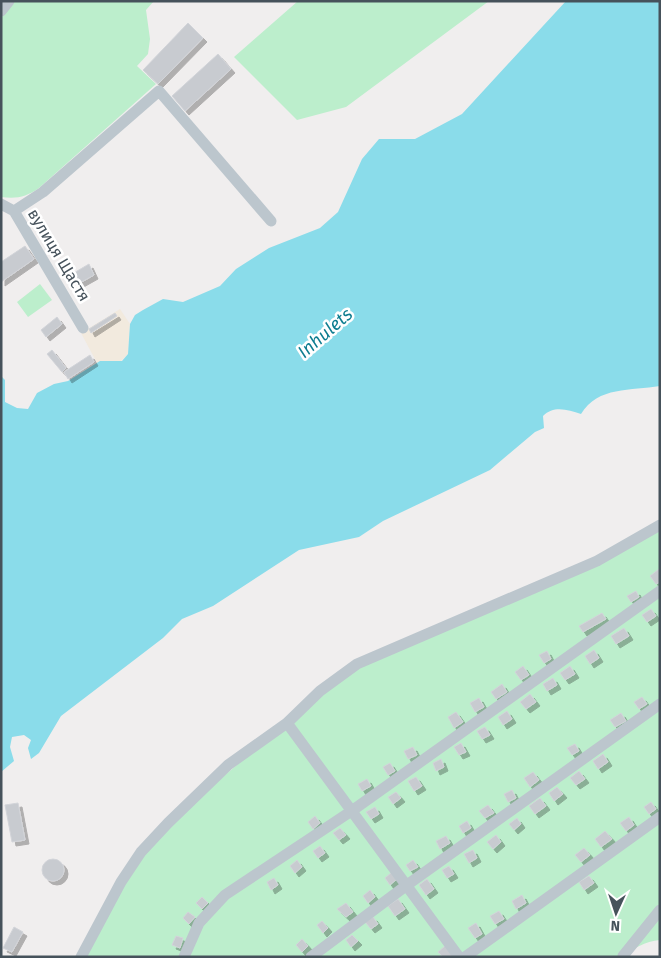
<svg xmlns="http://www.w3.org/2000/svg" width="661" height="958" font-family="'Fira Sans',sans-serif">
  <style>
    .green { fill: #bceecc }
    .sand { fill: #f2eade }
    .water { fill: #8adcea }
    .building { fill: #c8cbd0; stroke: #d2d4d9; filter: url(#shadow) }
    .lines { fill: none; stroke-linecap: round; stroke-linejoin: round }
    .minor { stroke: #bcc6cd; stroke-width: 11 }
    .labels { text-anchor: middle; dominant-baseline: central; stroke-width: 5; stroke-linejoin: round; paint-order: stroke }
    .street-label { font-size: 16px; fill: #46525b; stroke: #fff }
    .water-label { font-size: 18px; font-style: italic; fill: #0e7d90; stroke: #fff }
  </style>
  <defs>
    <filter id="shadow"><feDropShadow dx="4" dy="4" stdDeviation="0" flood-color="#0004"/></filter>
  </defs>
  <rect width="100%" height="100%" fill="#f0eeee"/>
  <!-- green -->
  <path class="green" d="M15 1H154L146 10 150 39 148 54 137 66 156 84 39 188C26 197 17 199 1 197V18Z
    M298 1H489L346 107 297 120 234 57Z
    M40 284 52 300 28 317 17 302Z
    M660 525V940C645 941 633 949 621 957H81L121 882 168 823 357 664 597 561Z"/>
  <!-- sand -->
  <path class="sand" d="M120 309 130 324 128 354 120 362 100 361 97 363 81 333Z"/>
  <!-- water -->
  <path class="water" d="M566 1H660V386C631 391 598 386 581 414 568 410 554 405 543 416L544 428 535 432 490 470 383 521 359 537 299 550 213 606 182 619 163 638 61 716 39 753 31 759 28 748 31 740 24 735 12 737 10 747 14 761 1 772V376L5 380V402L17 408 28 409 37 393 54 384 68 381 100 361H122L128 354 130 324 135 315 143 310 163 299 183 302 220 286 236 269 269 248 320 228 338 212 362 159 379 139H415L462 114Z"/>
  <!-- building -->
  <path class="building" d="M188 23 203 38 158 84 143 70Z
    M218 54 231 69 185 111 172 96Z
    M25 246 34 259 1 282V262Z
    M89 264 94 275 78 284 72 274Z
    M115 313 117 316 91 333 89 329Z
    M57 317 62 324 46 337 41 330Z
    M52 350 66 368 62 372 47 354Z
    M90 355 94 362 68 379 64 372Z
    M659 569 660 582 656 584 650 576Z
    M636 591 639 597 631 602 627 596Z
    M651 609 656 616 647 622 642 615Z
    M602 613 606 619 583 632 579 626Z
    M624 628 629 636 616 644 611 636Z
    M594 650 599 658 590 664 585 656Z
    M547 651 551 659 544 663 539 655Z
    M523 666 529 675 521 680 515 672Z
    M570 666 575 674 565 680 560 673Z
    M553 678 557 685 547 691 543 684Z
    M502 684 507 692 496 699 491 692Z
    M530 694 536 702 526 709 520 702Z
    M642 697 647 704 639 709 634 702Z
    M479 698 484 707 475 712 470 703Z
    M507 711 512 719 503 725 498 717Z
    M456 712 463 722 454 728 448 717Z
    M621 713 626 721 615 727 610 720Z
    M485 727 490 735 482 739 477 731Z
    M461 743 466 752 459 755 454 747Z
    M575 744 579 751 572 755 567 748Z
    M413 747 417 755 408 759 404 751Z
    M603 754 608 762 598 769 593 761Z
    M441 759 444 767 436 771 433 763Z
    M390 763 395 771 388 775 383 767Z
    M579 771 585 779 576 785 570 778Z
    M533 772 539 780 530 787 524 778Z
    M416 777 422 786 414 791 408 781Z
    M367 779 371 786 362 791 358 784Z
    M557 787 563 794 554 801 549 793Z
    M512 790 516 798 508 802 504 794Z
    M396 792 401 798 393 804 388 797Z
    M540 798 546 806 535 814 529 806Z
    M651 802 656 809 649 814 644 807Z
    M18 803 25 840 12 842 5 805Z
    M488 805 494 813 485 818 479 811Z
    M375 807 379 814 371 819 366 812Z
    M315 816 320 823 313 829 308 822Z
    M629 817 634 825 626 831 620 823Z
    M517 818 521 824 514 830 509 824Z
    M467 821 471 828 463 833 459 826Z
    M340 828 346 835 339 840 333 833Z
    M605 831 612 839 601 847 595 839Z
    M496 835 501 842 493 849 487 842Z
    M446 836 450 843 440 849 436 841Z
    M320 846 325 853 318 858 313 851Z
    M584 848 590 855 581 862 575 855Z
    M473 850 477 858 469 863 464 854Z
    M42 870a11 11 0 1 1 22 0a11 11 0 1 1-22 0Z
    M297 860 302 867 295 873 290 866Z
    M413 860 418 867 410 871 406 865Z
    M449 866 454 874 447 878 442 870Z
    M392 872 397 879 390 885 385 878Z
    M589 876 594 883 584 890 579 882Z
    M274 878 278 885 271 890 267 882Z
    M427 879 434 889 426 895 419 885Z
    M370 890 375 897 368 903 363 896Z
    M522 895 526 903 516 909 512 901Z
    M202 897 208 903 202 909 196 903Z
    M398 899 405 909 395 916 388 906Z
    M346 903 353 912 346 917 337 909Z
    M499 911 504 919 495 924 490 916Z
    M188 912 195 917 189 924 183 918Z
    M373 917 378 924 371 929 365 922Z
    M322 921 328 928 323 933 317 925Z
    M476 923 482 934 475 938 468 928Z
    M14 927 23 932 12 952 3 948Z
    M352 935 358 941 351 947 346 940Z
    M176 936 183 938 180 948 172 945Z
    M302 939 308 946 302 952 296 945Z
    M445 946 452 955 451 957H443L438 952Z"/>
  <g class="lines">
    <!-- minor -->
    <path class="minor" d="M1 11 9 1
      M1 204 14 211 83 328
      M14 211 43 192 159 91 271 221
      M287 723 459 957
      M623 956 660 910
      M81 957 121 882 141 852 168 823 228 765 287 723 320 691 357 664 597 561 660 525
      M184 957 199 923 225 895 353 810 660 591
      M311 957 407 885 660 704
      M465 957 660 817"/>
  </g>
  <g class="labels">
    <!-- street labels -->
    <g class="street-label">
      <text transform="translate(59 255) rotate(59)">вулиця Щастя</text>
    </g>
    <!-- water labels -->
    <g class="water-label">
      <text transform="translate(325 333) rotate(-41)">Inhulets</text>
    </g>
  </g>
  <!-- border -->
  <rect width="661" height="958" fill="none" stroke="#46525b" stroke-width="5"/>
  <!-- north arrow -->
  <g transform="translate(616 913) rotate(183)" stroke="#ffffff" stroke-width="4" paint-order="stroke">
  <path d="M0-4L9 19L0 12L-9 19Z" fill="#46525b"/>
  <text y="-8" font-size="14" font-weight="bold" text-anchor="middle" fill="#46525b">N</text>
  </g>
</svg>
